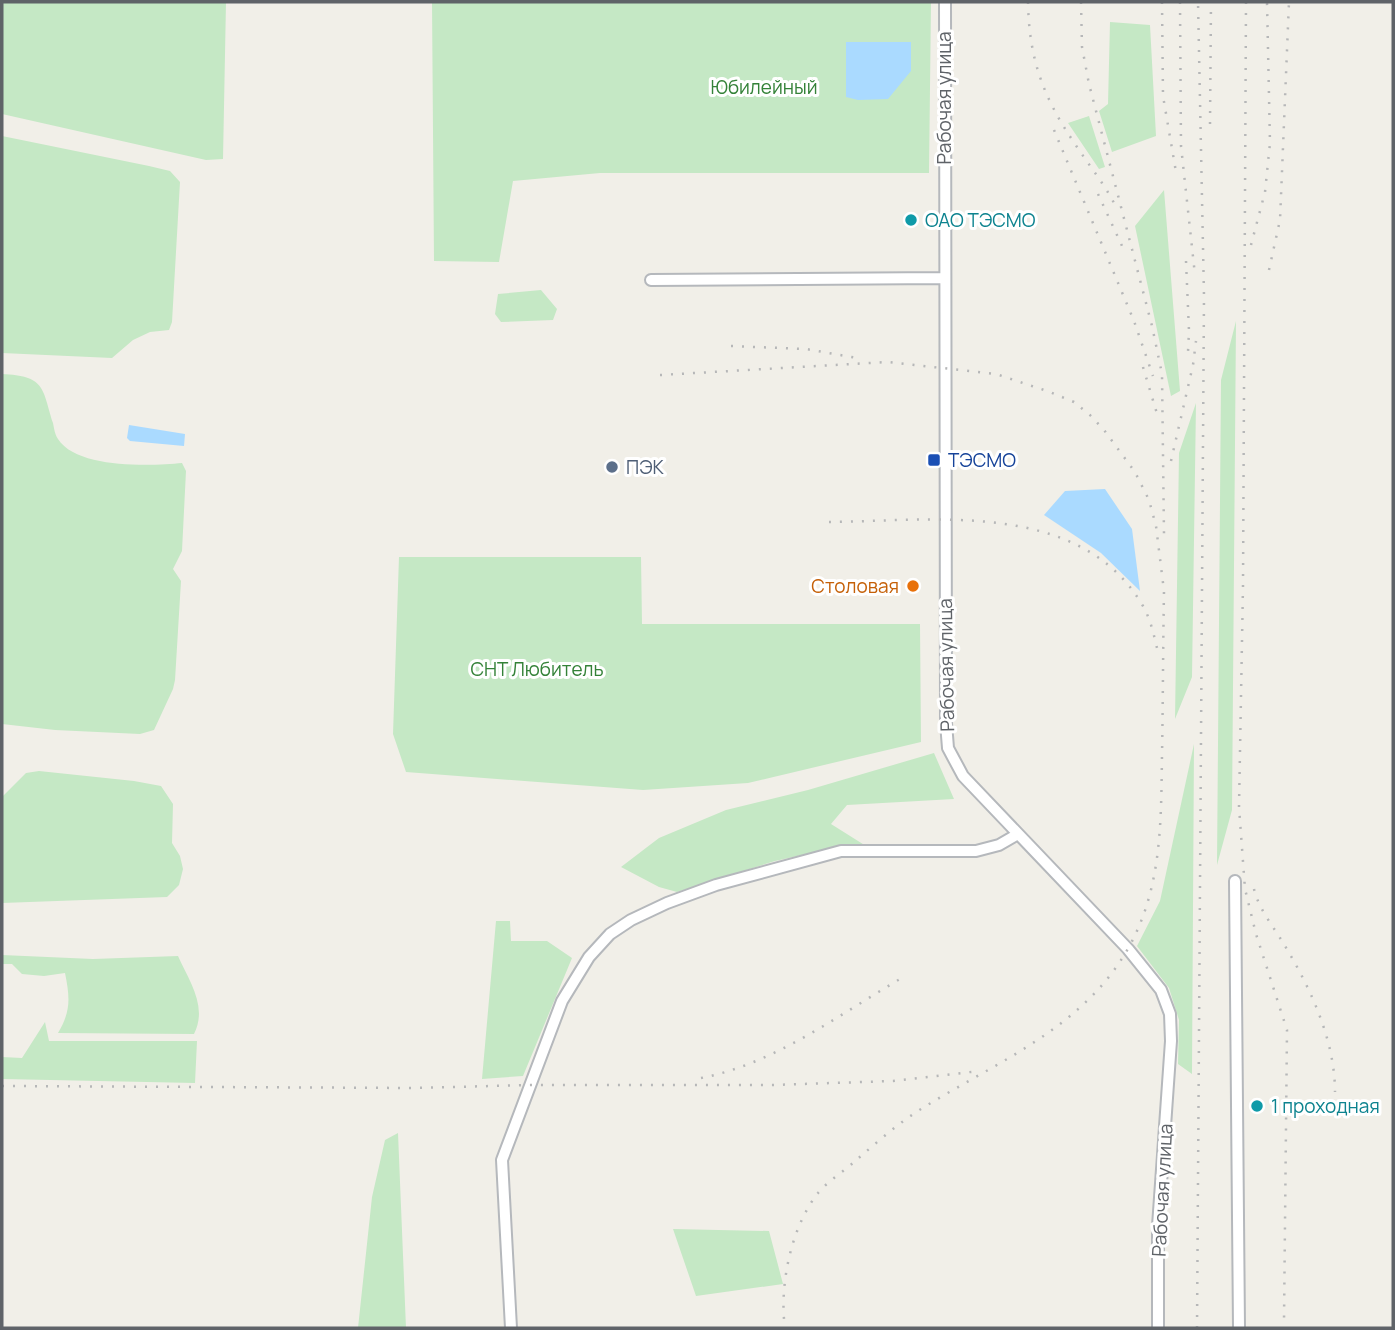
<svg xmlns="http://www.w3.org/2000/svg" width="1395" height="1330" font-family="Manrope,sans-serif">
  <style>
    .green { fill: #c5e8c5 }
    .water { fill: #aadaff }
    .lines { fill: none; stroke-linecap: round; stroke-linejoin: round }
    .minor-casing { stroke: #b5b8bc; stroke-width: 14 }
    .minor { stroke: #fff; stroke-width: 10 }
    .rail { stroke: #b6b7b8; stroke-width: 2.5; stroke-dasharray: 2 9; stroke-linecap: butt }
    .culture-dot { fill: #0f9aa8; stroke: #fff; stroke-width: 2.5 }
    .transit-dot { fill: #1a4fb4; stroke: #fff; stroke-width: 2.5 }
    .service-dot { fill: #5c6f8a; stroke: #fff; stroke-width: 2.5 }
    .food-dot { fill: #e8710a; stroke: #fff; stroke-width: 2.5 }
    .labels { text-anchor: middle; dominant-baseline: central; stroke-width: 6; stroke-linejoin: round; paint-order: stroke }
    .park-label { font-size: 19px; fill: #348238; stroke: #fff }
    .street-label { font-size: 19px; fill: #5f6368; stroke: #fff }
    .culture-label { font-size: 19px; fill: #0d838f; stroke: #fff; text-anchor: start }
    .transit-label { font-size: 19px; fill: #164399; stroke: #fff; text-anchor: start }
    .service-label { font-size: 19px; fill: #4e5e75; stroke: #fff; text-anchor: start }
    .food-label { font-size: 19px; fill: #c56008; stroke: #fff; text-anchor: end }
  </style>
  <rect width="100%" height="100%" fill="#f1efe8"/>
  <!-- green -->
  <path class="green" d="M2 2H226L223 159 206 160 2 114Z
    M432 2H931L929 173H600L513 181 499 262 434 261Z
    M1110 22 1150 25 1156 136 1112 152 1099 111 1108 104Z
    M1089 116 1105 167 1099 169 1068 123Z
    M2 136 149 166 170 171 180 182 172 322 169 330 150 332 133 340 112 358 2 353Z
    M1164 190 1180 391 1171 396 1135 226Z
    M541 290 557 309 553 320 501 322 495 314 498 294Z
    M1236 321 1232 810 1217 865 1221 380Z
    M2 374C45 376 42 387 53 423 54 428 55 435 58 439 77 469 151 466 182 463L186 471 182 551 173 569 181 581 175 680 173 689 154 730 140 734 55 730 2 724Z
    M1196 403 1192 677 1175 719 1179 453Z
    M399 557H641L642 624H920L921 742 748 783 643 790 406 772 393 734Z
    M1194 744 1192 1074 1178 1064 1179 1020 1169 988 1137 946 1160 901Z
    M934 753 954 799 847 805 831 824 866 846 838 847 775 861 677 892 659 887 621 867 659 838 726 810 808 790Z
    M39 771 134 781 161 786 173 804 172 843 180 856 183 869 179 885 167 897 2 903V797L26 773Z
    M496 921H510L511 941H547L572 958 523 1076 482 1079Z
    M2 955 93 959 178 956C189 981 208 1006 194 1034L58 1033C71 1011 70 998 65 973L44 976 22 974 12 964H2Z
    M45 1022 49 1041H197L195 1083 2 1079V1057L22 1058Z
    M398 1133 406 1328H358L372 1197 385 1140Z
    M673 1229 769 1231 783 1284 696 1296Z"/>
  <!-- water -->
  <path class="water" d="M846 42H911V71L888 99 858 100 846 97Z
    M129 425 185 434 184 446 130 441 127 438Z
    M1105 489 1132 529 1140 591 1101 553 1044 515 1065 491Z"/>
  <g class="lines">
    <!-- minor casing -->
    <g class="minor-casing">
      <path id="minor" d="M945 2 946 723 948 748 963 776 1128 949 1161 990 1170 1014 1171 1041 1158 1226V1328
        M651 280 944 278
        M1235 881 1239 1328
        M511 1328 502 1160 562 1001 589 957 610 934 631 920 667 903 716 885 841 851H976L999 845 1018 834"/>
    </g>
    <!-- minor -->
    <use href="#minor" class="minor"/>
    <!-- rail -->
    <path class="rail" d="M1028 2C1029 59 1043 97 1075 144 1088 164 1103 182 1114 203
      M1081 2 1082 47 1089 84 1152 326 1162 374 1164 534
      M1162 2 1163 96 1176 172
      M1180 2 1181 146 1195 275
      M1246 2 1243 586 1239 807 1245 889 1256 934 1287 1030 1284 1321
      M1210 124 1211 2
      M1054 130 1134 321 1153 376
      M1098 194 1123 248
      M1251 245 1265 192 1270 143 1267 2
      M1186 261 1189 331 1188 352
      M1269 270 1280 220 1289 2
      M731 346 806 349 857 358
      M1143 367 1158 417
      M660 375 888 362 996 374 1050 392 1074 402 1090 415 1104 430 1135 472 1149 500 1156 526 1164 591C1163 645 1163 700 1162 755 1161 821 1162 886 1130 945 1085 1028 996 1062 921 1109 897 1124 875 1144 854 1162 843 1172 828 1181 818 1193 791 1227 779 1286 785 1328
      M1171 461 1193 365 1196 341
      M829 522C934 521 1080 499 1143 606 1151 620 1154 636 1158 652
      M1254 889C1259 910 1274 927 1285 946 1311 989 1335 1041 1335 1092
      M701 1078C774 1064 837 1016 900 979
      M2 1086 413 1088 530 1085H772L893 1081 979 1071
      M1197 1328 1204 296 1198 2"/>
  </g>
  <!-- markers -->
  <g class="culture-dot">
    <circle cx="911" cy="220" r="7"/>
    <circle cx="1257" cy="1106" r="7"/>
  </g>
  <rect class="transit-dot" x="927" y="453" width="14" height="14" rx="3.5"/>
  <circle class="service-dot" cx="612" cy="467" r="7"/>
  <circle class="food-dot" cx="913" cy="586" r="7"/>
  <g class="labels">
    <!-- park labels -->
    <g class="park-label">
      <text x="764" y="87">Юбилейный</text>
      <text x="537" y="669">СНТ Любитель</text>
    </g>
    <!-- street labels -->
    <g class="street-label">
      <text transform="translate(944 98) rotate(-90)">Рабочая улица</text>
      <text transform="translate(946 665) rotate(-91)">Рабочая улица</text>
      <text transform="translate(1162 1190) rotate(-87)">Рабочая улица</text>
    </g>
    <!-- culture labels -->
    <g class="culture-label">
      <text x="925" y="220">ОАО ТЭСМО</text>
      <text x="1271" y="1106">1 проходная</text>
    </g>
    <!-- transit labels -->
    <g class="transit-label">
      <text x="948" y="460">ТЭСМО</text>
    </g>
    <!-- service labels -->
    <g class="service-label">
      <text x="626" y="467">ПЭК</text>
    </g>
    <!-- food labels -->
    <g class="food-label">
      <text x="899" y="586">Столовая</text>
    </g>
  </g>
  <!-- border -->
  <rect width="1395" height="1330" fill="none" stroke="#5f6368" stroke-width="7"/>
</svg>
